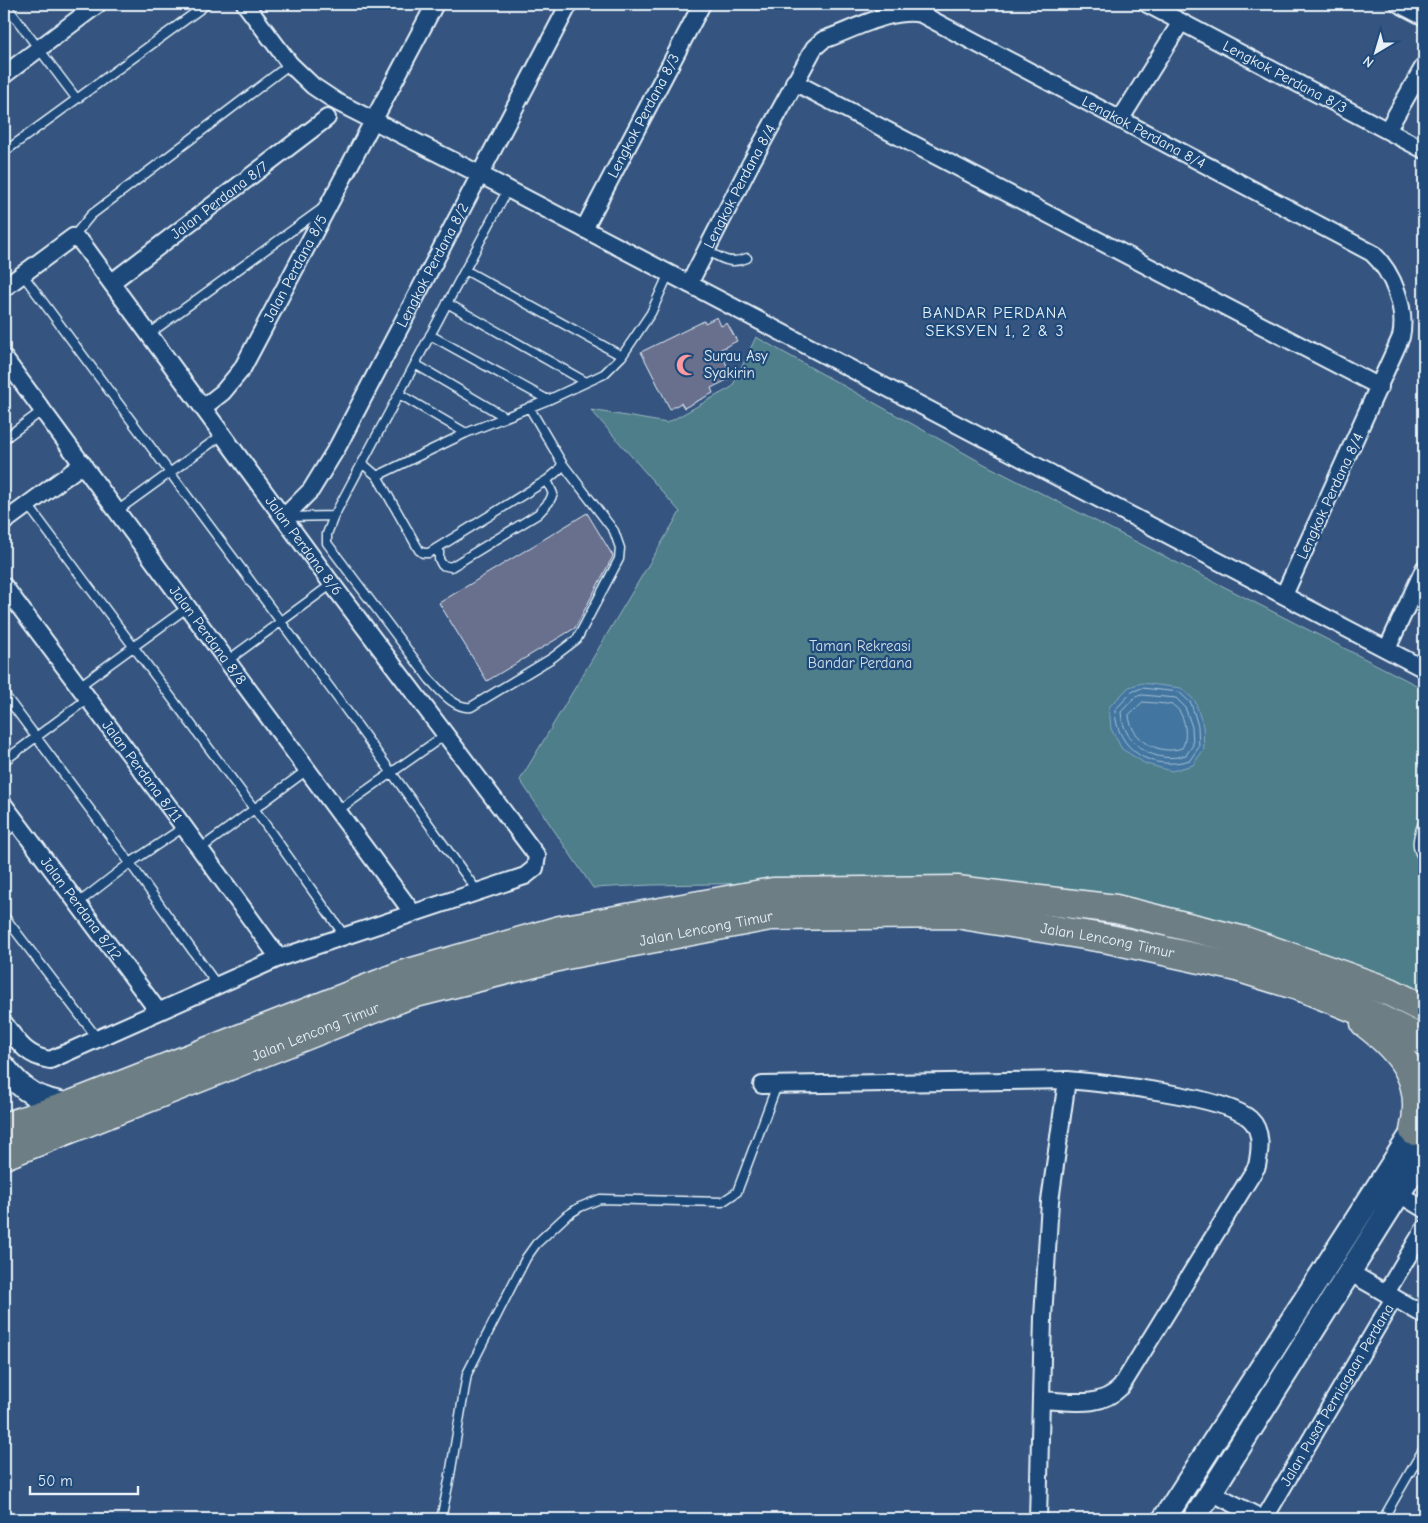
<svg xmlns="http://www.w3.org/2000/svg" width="1428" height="1523" font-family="'Comic Neue',sans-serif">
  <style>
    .green { fill: #4e7e89; stroke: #9bb8c0 }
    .water { fill: #4376a0; stroke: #85a7c3 }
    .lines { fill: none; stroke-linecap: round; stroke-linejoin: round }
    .shore { stroke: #a6c0d5; stroke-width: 1 }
    .building { fill: #69708d; stroke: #e8f1f8 }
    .lane-casing { stroke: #e8f1f8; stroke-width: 11 }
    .street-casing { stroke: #e8f1f8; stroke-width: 20 }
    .secondary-casing { stroke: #e8f1f8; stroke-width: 26 }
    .highway-casing { stroke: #e8f1f8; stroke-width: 31 }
    .lane { stroke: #1f4a7a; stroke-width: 8 }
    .street { stroke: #1f4a7a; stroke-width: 16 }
    .secondary { stroke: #1f4a7a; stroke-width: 22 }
    .highway { stroke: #6d7e84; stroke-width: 28 }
    .labels { text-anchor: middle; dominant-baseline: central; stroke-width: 4.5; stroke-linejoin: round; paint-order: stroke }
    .street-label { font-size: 15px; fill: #e8f1f8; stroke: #1f4a7a }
    .poi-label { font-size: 15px; fill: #e8f1f8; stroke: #1f4a7a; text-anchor: start }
    .park-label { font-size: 15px; fill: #d1e0e7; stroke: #1f4a7a }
    .neighbourhood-label { font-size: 16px; letter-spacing: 1px; fill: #e8f1f8; stroke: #1f4a7a }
  </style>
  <rect width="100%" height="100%" fill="#355580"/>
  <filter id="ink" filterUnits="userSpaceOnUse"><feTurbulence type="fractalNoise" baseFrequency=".02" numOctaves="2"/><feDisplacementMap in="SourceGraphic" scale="10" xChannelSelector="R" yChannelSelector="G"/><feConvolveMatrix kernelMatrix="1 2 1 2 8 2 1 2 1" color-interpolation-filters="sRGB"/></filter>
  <g filter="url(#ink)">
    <!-- green -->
    <path class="green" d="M756 337 984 464 1424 689V991L1313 953 888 881 651 885 593 888 520 780 680 512 591 410 667 423 732 387Z"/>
    <!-- water -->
    <path class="water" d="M1142 683 1181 688 1195 701 1203 726 1204 749 1193 765 1172 771 1146 764 1122 749 1111 729 1109 707 1129 687Z"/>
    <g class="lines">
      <!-- shore -->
      <path class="shore" d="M1142 688 1179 692 1191 703 1198 726 1199 747 1190 760C1152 772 1116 750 1115 710L1132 692Z
        M1142 695 1176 698 1185 707 1192 727 1193 745 1186 755C1156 765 1123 745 1121 712L1135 697Z
        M1143 702C1152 703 1163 703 1172 705 1185 710 1189 738 1182 748 1160 756 1130 740 1129 715Z"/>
    </g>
    <!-- building -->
    <path class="building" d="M717 317 721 326 727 323 737 341 719 350 733 377 711 388 713 393 684 408 681 403 670 409 641 352 704 321 705 323Z
      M587 513 613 556 575 628 487 681 439 603Z"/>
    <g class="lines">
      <!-- lane casing -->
      <g class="lane-casing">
        <path id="lane" d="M5 4 76 98
          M4 152 207 4
          M508 189 334 516 327 534V543L430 680C441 691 454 709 471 707L552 658 577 639 619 559 620 548 614 531 562 463
          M73 237 91 215 290 64
          M707 250C721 259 731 265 747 258
          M465 270 622 356
          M23 275 339 700 478 892
          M447 303 586 382
          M149 334 323 208
          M430 335 548 400
          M415 364 505 417
          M399 394 466 433
          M4 439 43 410
          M362 463 377 476 466 433 548 400 604 374 622 356 651 313 669 273
          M377 476 419 550 423 553H429L547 480 559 470 562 463 529 407
          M28 505 255 810 344 935
          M117 511 222 435
          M286 517 334 516
          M439 547V559L442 565 451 567 538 514 549 502 553 494 547 480
          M227 661 332 584
          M78 687 188 607
          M4 694 130 863 217 985
          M4 761 87 699
          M337 811 445 735
          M1424 820C1419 833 1413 847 1424 859
          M4 834 17 823
          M200 849 307 770
          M77 904 130 863 184 827
          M4 916 98 1039
          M441 1519 449 1481 467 1374 526 1258 536 1244 566 1216 580 1207 600 1199 722 1202 737 1192 777 1085
          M1383 1519 1424 1448"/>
      </g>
      <!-- street casing -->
      <g class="street-casing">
        <g id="street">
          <path d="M245 4 290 64 313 86 337 102 481 175 1424 669"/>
          <path id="s1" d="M1147 4 1424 150"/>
          <path d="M1399 4 1424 17"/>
          <path d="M4 75 98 4"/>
          <path d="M794 82 1380 387"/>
          <path d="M1120 120 1181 22"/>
          <path d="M1388 129 1424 66"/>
          <path id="s2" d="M584 229 702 4"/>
          <path id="s3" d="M112 282 327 118"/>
          <path id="s4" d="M689 284 751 163 814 48 823 40C850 31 893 7 921 14L1372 253C1393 272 1407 309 1401 337L1284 595"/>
          <path id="s5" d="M4 288 73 237 82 243 332 584 537 856 535 868 525 876 279 958 50 1060C26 1056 18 1042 4 1023"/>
          <path id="s6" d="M4 358 412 912"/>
          <path id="s7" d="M204 407 223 392 242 369 435 4"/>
          <path id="s8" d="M284 517 311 490 338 446 569 4"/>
          <path d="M4 522 83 464"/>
          <path id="s9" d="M4 586 184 827 279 958"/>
          <path d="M1387 649 1424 569"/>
          <path id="s10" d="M4 805 158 1011"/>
          <path d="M762 1085 1067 1080C1103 1083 1225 1096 1250 1119 1263 1131 1260 1151 1257 1166L1121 1387C1099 1409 1071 1401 1041 1400"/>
          <path d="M1399 1194 1424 1209"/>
          <path d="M1349 1272 1424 1315"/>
          <path d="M1386 1293 1424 1229"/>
          <path d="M1211 1492 1263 1519"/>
          <path d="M1038 1519 1043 1318 1050 1201 1067 1080"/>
          <path id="s11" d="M1264 1519 1394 1298"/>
        </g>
      </g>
      <!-- secondary casing -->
      <g class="secondary-casing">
        <path id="secondary" d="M4 1067C24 1093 39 1100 71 1105
          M1164 1519 1423 1116
          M1194 1519 1424 1154"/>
      </g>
      <!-- highway casing -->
      <g class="highway-casing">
        <g id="highway">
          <path d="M1365 1023C1403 1052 1426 1081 1414 1131"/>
          <path d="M4 1127 71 1105 402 975 560 930 773 892 957 890 1116 909 1245 941 1390 992 1424 1009"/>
          <path id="s12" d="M4 1155 408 995 566 955 770 916 956 914 1109 939 1233 966 1304 988 1376 1017 1424 1041"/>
        </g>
      </g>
      <!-- lane -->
      <use href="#lane" class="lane"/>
      <!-- street -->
      <use href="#street" class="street"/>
      <!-- secondary -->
      <use href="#secondary" class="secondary"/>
      <!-- highway -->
      <use href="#highway" class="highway"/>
    </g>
  </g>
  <!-- icons -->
  <defs>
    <g id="mosque-bare" transform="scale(1.725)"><path d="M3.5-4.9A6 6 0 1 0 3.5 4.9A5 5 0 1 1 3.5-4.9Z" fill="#ff9aa2" stroke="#1f4a7a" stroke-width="2.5" paint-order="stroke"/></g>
  </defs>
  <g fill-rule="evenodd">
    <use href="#mosque-bare" x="687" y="365"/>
  </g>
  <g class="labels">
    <!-- street labels -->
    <g class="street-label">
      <text stroke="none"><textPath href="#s1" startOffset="156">Lengkok Perdana 8/3</textPath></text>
      <text stroke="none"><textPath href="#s2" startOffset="128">Lengkok Perdana 8/3</textPath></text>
      <text stroke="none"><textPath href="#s4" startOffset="634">Lengkok Perdana 8/4</textPath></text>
      <text stroke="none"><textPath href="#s4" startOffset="110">Lengkok Perdana 8/4</textPath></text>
      <text stroke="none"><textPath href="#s3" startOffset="135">Jalan Perdana 8/7</textPath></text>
      <text stroke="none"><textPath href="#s8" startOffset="294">Lengkok Perdana 8/2</textPath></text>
      <text stroke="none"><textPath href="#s7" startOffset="168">Jalan Perdana 8/5</textPath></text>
      <text transform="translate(1330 496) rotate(-65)">Lengkok Perdana 8/4</text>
      <text stroke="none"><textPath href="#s5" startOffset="472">Jalan Perdana 8/6</textPath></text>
      <text stroke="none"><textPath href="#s6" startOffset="344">Jalan Perdana 8/8</textPath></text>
      <text stroke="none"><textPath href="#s9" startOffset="231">Jalan Perdana 8/11</textPath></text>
      <text stroke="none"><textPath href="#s10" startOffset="129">Jalan Perdana 8/12</textPath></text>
      <text stroke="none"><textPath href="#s12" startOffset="740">Jalan Lencong Timur</textPath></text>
      <text stroke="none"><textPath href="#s12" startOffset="1145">Jalan Lencong Timur</textPath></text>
      <text stroke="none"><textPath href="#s12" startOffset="335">Jalan Lencong Timur</textPath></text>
      <text stroke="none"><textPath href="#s11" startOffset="144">Jalan Pusat Perniagaan Perdana</textPath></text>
    </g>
    <!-- poi labels -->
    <g class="poi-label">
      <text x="704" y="356">Surau Asy<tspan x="704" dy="17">Syakirin</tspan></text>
    </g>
    <!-- park labels -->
    <g class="park-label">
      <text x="860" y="646">Taman Rekreasi<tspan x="860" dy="17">Bandar Perdana</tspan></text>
    </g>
    <!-- neighbourhood labels -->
    <g class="neighbourhood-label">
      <text x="995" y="313">BANDAR PERDANA<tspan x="995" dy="18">SEKSYEN 1, 2 &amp; 3</tspan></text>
    </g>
  </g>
  <!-- margin -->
  <rect width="1428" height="1523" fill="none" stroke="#1f4a7a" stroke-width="20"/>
  <rect x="10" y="10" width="1408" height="1503" fill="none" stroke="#e8f1f8" stroke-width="2" filter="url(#ink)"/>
  <!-- north arrow -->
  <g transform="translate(1376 52) rotate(218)" stroke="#1f4a7a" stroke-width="4" paint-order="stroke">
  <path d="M0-4L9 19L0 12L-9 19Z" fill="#e8f1f8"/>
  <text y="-8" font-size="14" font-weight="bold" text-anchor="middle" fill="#e8f1f8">N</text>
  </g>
  <!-- scale -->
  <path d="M30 1486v8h108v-8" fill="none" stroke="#e8f1f8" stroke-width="2.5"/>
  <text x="38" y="1486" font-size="15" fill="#e8f1f8" stroke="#1f4a7a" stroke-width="4" paint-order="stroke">50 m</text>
</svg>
